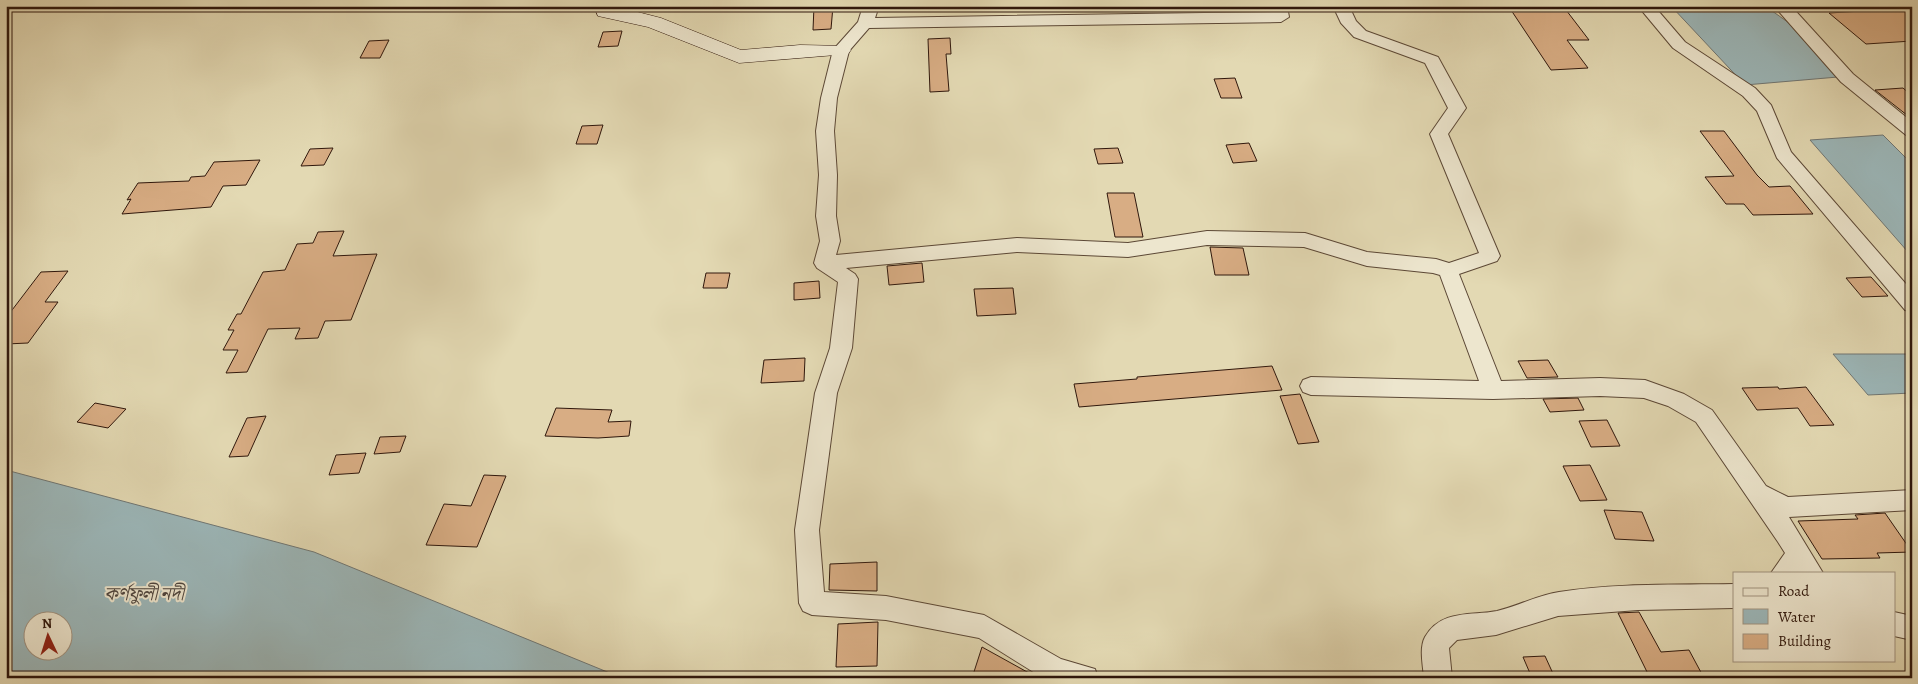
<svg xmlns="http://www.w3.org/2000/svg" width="1918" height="684" font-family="Alegreya,'Noto Serif Bengali',serif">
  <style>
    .water { fill: #9cb7b9; stroke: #707774; fill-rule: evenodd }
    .building { fill: #d8ad84; stroke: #2f170c }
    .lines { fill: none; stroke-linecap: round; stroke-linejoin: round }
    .street-casing { stroke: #5c4836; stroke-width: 2 }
    .secondary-casing { stroke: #2f170c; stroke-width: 1 }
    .street { fill: #ede6ce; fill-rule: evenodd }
    .secondary { fill: #ede6ce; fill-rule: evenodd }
    .labels { text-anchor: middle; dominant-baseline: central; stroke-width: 4; stroke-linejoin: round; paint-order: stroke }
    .near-water-label { font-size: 19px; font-style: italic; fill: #504740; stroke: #ede6ce }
  </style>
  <rect width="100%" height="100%" fill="#e3d9b3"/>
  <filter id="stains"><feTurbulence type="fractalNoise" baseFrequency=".004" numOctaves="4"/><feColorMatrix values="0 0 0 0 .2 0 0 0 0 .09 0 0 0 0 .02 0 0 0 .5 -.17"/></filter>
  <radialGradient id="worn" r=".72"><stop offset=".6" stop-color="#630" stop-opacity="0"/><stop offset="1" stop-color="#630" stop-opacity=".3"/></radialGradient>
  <!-- water -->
  <path class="water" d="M1671 6H1765L1799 30 1838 77 1745 85Z
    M1883 135 1912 164V252H1908L1810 140Z
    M1833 354H1912V393L1868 395Z
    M6 470 314 552 622 678H6ZM32 622H62V652H32Z"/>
  <!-- building -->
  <path class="building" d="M814 6H833L831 29 813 30Z
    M1563 6 1589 40H1567L1588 68 1551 70 1509 7Z
    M1895 9 1898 11H1912V41L1866 44 1829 13Z
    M622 31 618 46 598 47 603 32Z
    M950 38 951 54H946L949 91 930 92 928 39Z
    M389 40 380 58H360L369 41Z
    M1235 78 1242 98H1221L1214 79Z
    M1903 88 1912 96V119L1875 90Z
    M603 125 597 144H576L582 126Z
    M1700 131H1724L1757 175 1769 187 1790 186 1813 214 1753 215 1744 204H1726L1705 177 1734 176Z
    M1249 143 1257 161 1233 163 1226 145Z
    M333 148 324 165 301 166 310 149Z
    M1118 148 1123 163 1098 164 1094 149Z
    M260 160 246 185 223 186 211 207 122 214 131 199 127 200 138 183 189 181 191 177 205 176 214 162Z
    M1107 193H1134L1143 237H1115Z
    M344 231 333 256 377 254 351 320 325 321 318 338 295 339 300 328 268 329 247 372 226 373 238 350H223L234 330H228L237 314H241L263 272 285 270 297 244 313 243 318 232Z
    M1210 247 1243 248 1249 275H1215Z
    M922 263 924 282 889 285 887 266Z
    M68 271 45 302H58L28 343 6 344V318L41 272Z
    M706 273H730L727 288H703Z
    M1871 277 1888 296 1862 297 1846 278Z
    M819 281 820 298 794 300V283Z
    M1013 288 1016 314 977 316 974 289Z
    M805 358 804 381 761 383 764 360Z
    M1548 360 1558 377 1527 378 1518 361Z
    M1272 366 1282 390 1079 407 1074 384 1137 379V377Z
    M1778 387 1779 389 1806 387 1834 425 1810 426 1798 408 1757 410 1742 388Z
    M1300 394 1319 442 1298 444 1280 396Z
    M1578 398 1584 410 1550 412 1543 399Z
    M95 403 126 409 108 428 77 422Z
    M556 408 612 410 608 422 631 421 629 436 598 438 545 436Z
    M266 416 248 456 229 457 247 418Z
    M1607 420 1620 446 1591 447 1579 421Z
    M406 436 400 452 374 454 380 437Z
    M366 453 359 473 329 475 336 455Z
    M1590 465 1607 500 1580 501 1563 466Z
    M484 475 506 476 477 547 426 545 444 504 471 506Z
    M1604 510 1642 512 1654 541 1615 539Z
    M1885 513 1912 552 1877 553 1880 558 1822 559 1798 521 1858 519 1855 515Z
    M877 562V591L829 590 830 564Z
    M1639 612 1661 652 1689 650 1704 678H1650L1618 613Z
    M878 622 877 666 836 667 838 624Z
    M982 647 1038 678H972Z
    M1545 656 1555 678H1532L1523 657Z"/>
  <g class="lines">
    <!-- street casing -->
    <g class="street-casing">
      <path id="street" d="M863 6H879L875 18 1272 12 1271 6H1287L1289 17 1281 22 869 28 849 51 837 98 834 131 837 175 836 216 840 241 836 255 1017 238 1128 243 1207 231 1305 233 1367 252 1436 259 1449 263 1479 253 1430 134 1448 108 1425 63 1354 37 1341 23 1333 6H1349L1356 21 1366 31 1438 57 1466 108 1448 134 1500 256 1497 261 1459 274 1501 381 1600 378 1645 380 1684 394 1712 410 1766 486 1788 497 1912 490V510L1789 517 1823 573H1771L1785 553 1778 542 1696 422 1668 406 1644 398 1600 396 1493 399 1311 395 1303 392 1300 386 1303 380 1311 377 1479 381 1440 275 1433 273 1367 266 1304 247 1207 245 1128 257 1017 252 846 268 855 274 858 279 852 348 837 393 819 530 824 592 886 596 984 615 1061 659 1095 669 1098 678H1043L979 638 886 620 812 615 803 611 799 603 795 530 815 393 830 348 838 282 817 268 814 263 820 241 816 216 819 175 816 131 821 98 833 50 858 22Z
        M1638 6H1654L1685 42 1755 88 1771 105 1791 152 1912 291V312L1905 310 1777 158 1757 111 1743 96 1673 48Z
        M1774 6H1791L1853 74 1912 122V136L1906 135 1841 82Z
        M1734 584V608L1638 610 1558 616 1496 635 1457 640 1449 648 1452 678H1424C1423 665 1419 648 1425 637 1441 609 1471 616 1497 611 1518 606 1538 595 1559 592 1615 583 1677 585 1734 584Z
        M1894 612 1912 616V640L1894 636Z"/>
    </g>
    <!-- secondary casing -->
    <g class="secondary-casing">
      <path id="secondary" d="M594 6H614L661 18 741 50 800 45 848 46 851 50 848 54 739 63 648 27 598 16Z"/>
    </g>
    <!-- street -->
    <use href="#street" class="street"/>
    <!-- secondary -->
    <use href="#secondary" class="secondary"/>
  </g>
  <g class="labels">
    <!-- near-water labels -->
    <g class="near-water-label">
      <text x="144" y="594">কর্ণফুলী নদী</text>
    </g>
  </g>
  <!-- margin -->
  <rect width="1918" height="684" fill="none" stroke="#e3d9b3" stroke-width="25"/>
  <rect x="8" y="8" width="1903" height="669" fill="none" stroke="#2f170c" stroke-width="2.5"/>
  <rect x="12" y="12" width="1893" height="659" fill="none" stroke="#2f170c"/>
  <!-- legend -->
  <rect x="1733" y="572" width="162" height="90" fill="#ede6ce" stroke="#a19380"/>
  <rect x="1743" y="588" width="25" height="8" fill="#ede6ce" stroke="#a19380"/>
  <text x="1778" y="596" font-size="15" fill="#2f170c">Road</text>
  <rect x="1743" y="609" width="25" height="15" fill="#9cb7b9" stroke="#a19380"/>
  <text x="1778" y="622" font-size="15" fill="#2f170c">Water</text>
  <rect x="1743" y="634" width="25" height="15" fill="#d8ad84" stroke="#a19380"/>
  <text x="1778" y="646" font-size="15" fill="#2f170c">Building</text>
  <!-- north arrow -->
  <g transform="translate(48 636) rotate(356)"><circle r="24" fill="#ede6ce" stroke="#a19380"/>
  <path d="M0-4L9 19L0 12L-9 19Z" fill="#8f2418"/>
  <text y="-8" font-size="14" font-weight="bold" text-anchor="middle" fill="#2f170c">N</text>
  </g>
  <rect width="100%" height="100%" filter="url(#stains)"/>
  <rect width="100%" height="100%" fill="url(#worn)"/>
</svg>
